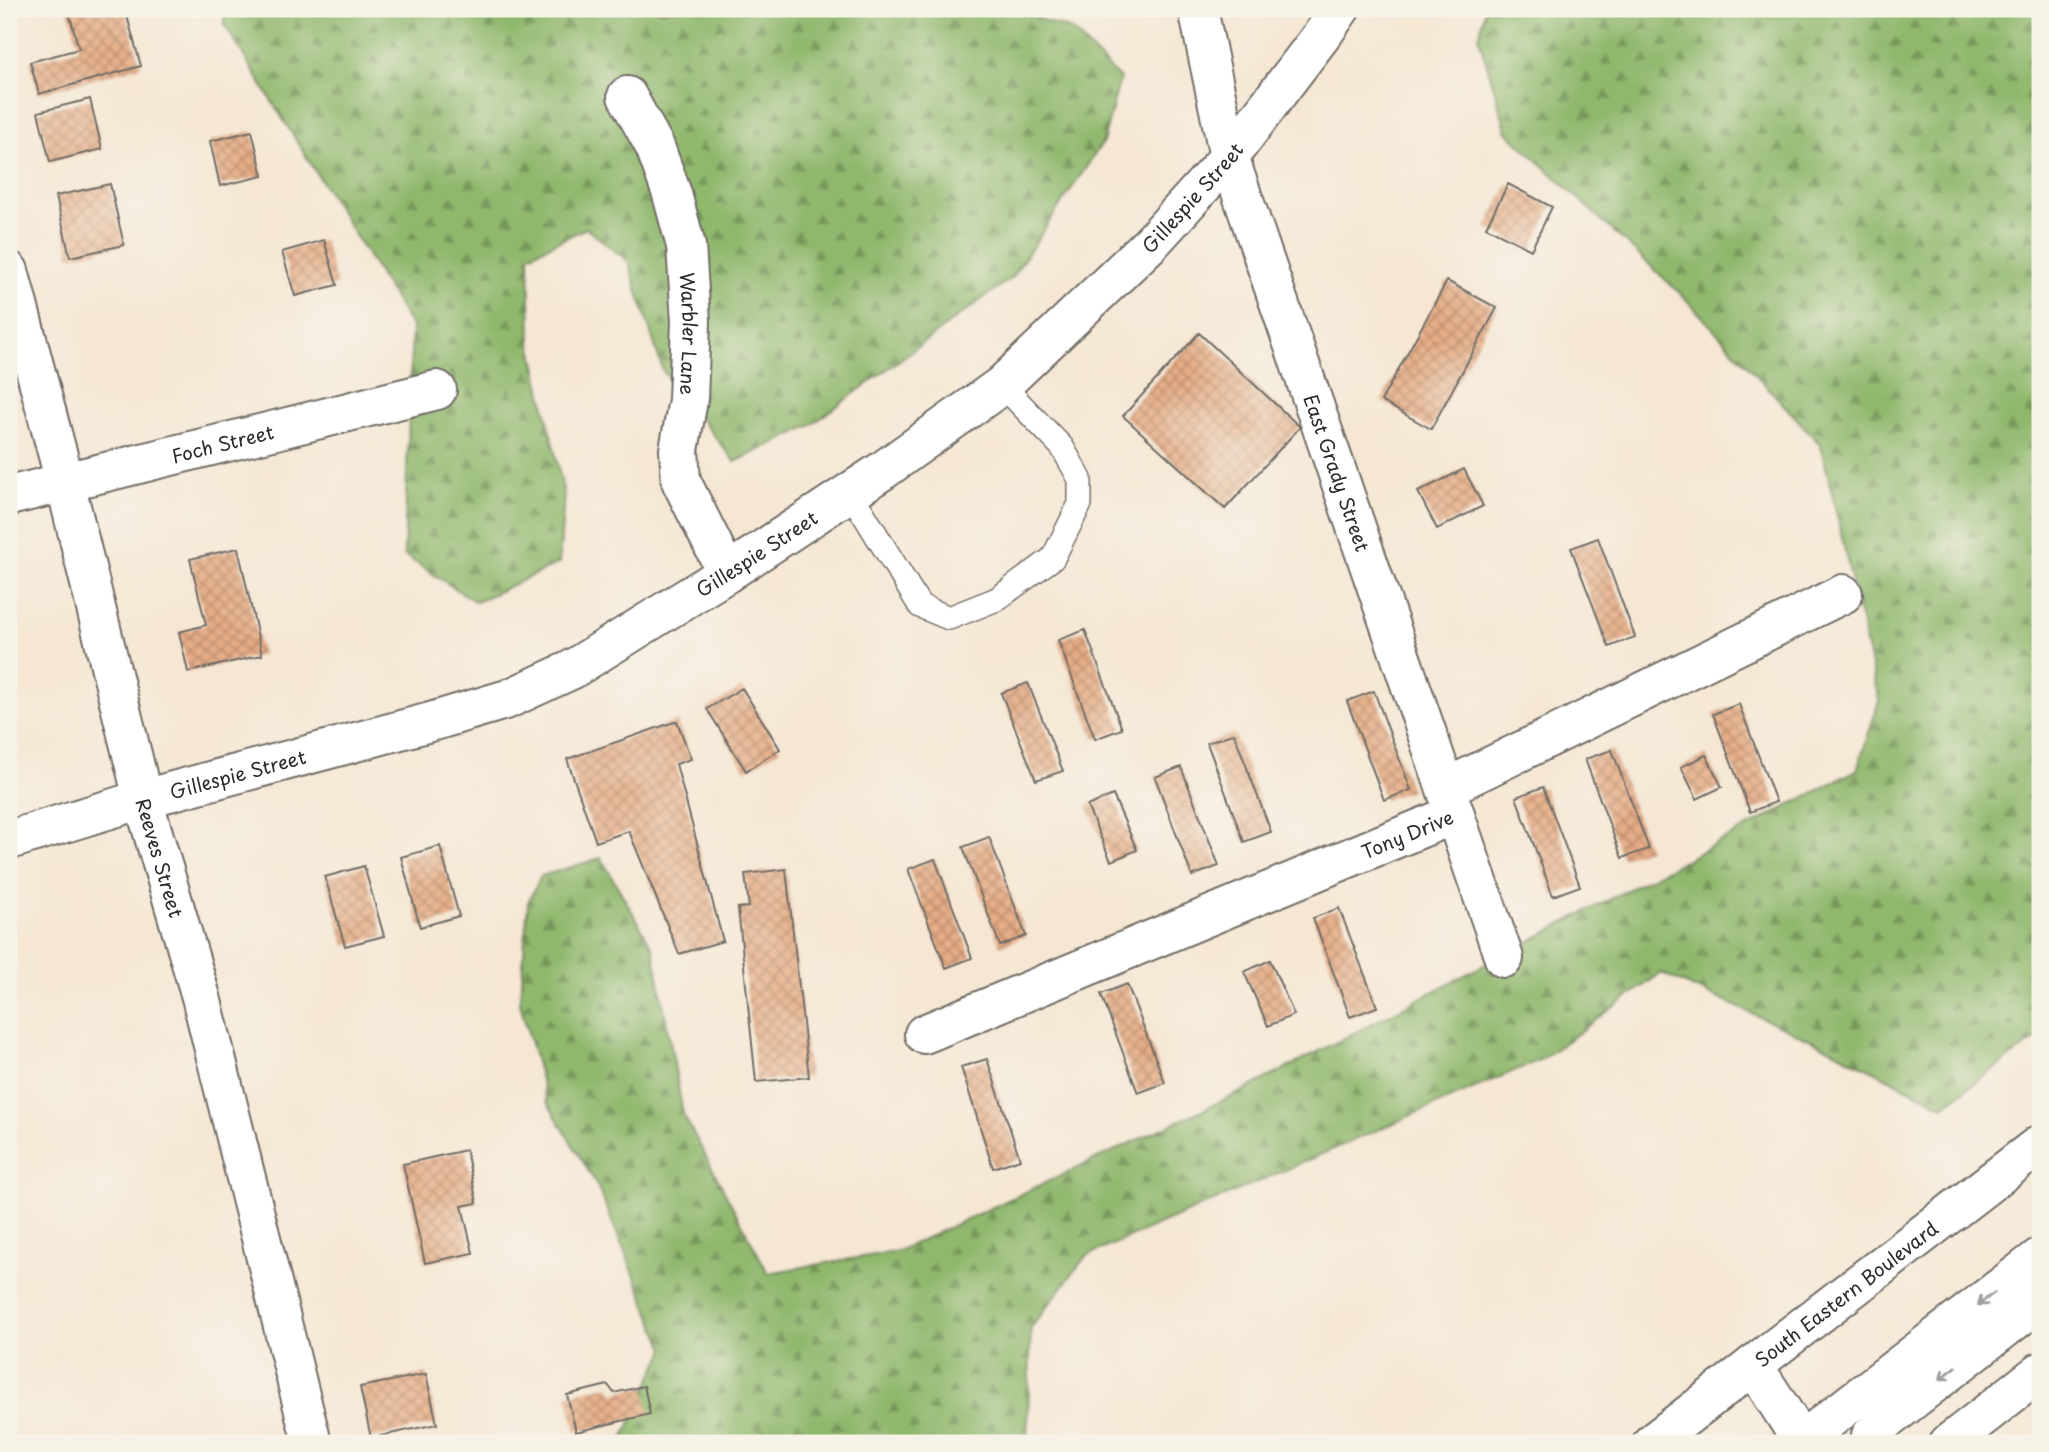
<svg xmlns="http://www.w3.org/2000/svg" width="2049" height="1452" font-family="'Playpen Sans',sans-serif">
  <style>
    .forest { fill: url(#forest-firs); stroke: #5e724c; stroke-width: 2 }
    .building { fill: url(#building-cross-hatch) }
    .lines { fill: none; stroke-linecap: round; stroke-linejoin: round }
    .lane-casing { stroke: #726d66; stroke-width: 26 }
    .street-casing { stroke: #726d66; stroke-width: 42 }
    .primary-casing { stroke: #726d66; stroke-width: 42 }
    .highway-casing { stroke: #726d66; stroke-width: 42 }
    .lane { stroke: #fff; stroke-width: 23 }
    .street { stroke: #fff; stroke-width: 38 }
    .primary { stroke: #fff; stroke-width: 38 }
    .highway { stroke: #fff; stroke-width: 38 }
    .oneway { stroke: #a0a0a0 }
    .labels { text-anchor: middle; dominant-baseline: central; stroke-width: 6; stroke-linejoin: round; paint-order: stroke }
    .street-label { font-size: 19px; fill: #2b2b2b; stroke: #f7f3e8 }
  </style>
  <defs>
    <pattern id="forest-firs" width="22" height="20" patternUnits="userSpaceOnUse" patternTransform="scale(1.75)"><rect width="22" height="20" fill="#90b86d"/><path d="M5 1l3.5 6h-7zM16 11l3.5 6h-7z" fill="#76965a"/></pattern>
    <pattern id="building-cross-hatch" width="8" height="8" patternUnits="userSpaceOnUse" patternTransform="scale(1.75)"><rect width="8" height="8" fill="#e6ad86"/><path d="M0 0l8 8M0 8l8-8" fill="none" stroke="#bb8d6e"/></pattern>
  </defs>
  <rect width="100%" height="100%" fill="#f7f3e8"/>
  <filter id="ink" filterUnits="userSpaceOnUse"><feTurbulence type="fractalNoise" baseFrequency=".0143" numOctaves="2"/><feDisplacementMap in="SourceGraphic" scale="14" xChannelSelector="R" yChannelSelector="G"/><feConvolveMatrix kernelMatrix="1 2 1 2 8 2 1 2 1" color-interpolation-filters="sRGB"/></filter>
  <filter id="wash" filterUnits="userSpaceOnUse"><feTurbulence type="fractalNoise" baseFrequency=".00686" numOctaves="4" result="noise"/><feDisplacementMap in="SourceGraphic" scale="28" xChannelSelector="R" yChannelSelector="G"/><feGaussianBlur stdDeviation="1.57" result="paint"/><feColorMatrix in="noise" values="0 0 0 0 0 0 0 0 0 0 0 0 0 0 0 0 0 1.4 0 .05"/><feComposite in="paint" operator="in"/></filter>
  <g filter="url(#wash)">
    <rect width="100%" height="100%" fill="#f5e7d4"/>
    <!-- forest -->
    <path class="forest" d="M224 9H1011L1072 30 1120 79 1103 142 1012 277 810 426 735 462 663 371 628 261 586 228 529 255 531 343 564 494 559 563 476 602 404 555 412 327 224 24Z
      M1485 9H2040V1036L1943 1106 1827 1047 1661 973 1542 1059 1086 1256 1031 1328 1027 1443H621L665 1349 597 1185 547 1102 520 1003 528 902 541 876 601 858 653 948 683 1114 768 1273 898 1251 1241 1092 1857 770 1879 701 1821 445 1683 296 1507 132 1479 38Z"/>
    <g id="blocks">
      <!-- building -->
      <path class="building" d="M68 9H125L141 66 39 94 30 62 79 49Z
        M90 99 102 149 50 162 38 112Z
        M252 131 263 176 220 186 210 141Z
        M110 184 124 245 70 257 56 196Z
        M1508 184 1552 207 1531 250 1486 227Z
        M324 240 337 285 295 296 282 252Z
        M1447 281 1497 308 1431 429 1381 401Z
        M1199 333 1300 427 1225 509 1123 416Z
        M1464 469 1483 506 1437 529 1418 492Z
        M1598 538 1635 637 1609 647 1571 548Z
        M238 548 262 655 188 672 179 632 206 625 190 559Z
        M1085 630 1122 729 1095 739 1058 640Z
        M1028 683 1063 771 1036 780 1001 693Z
        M742 688 780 749 746 771 707 709Z
        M1374 691 1411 790 1384 800 1347 701Z
        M1739 704 1776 802 1750 812 1713 714Z
        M677 721 691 759 676 764 723 941 679 954 629 831 596 842 567 759Z
        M1234 733 1271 832 1244 842 1207 743Z
        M1612 750 1649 849 1622 858 1585 759Z
        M1706 755 1722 787 1697 799 1681 767Z
        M1181 767 1219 866 1192 876 1155 777Z
        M1543 787 1580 886 1553 896 1516 797Z
        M1113 795 1137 850 1111 861 1087 806Z
        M989 837 1026 936 1000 946 963 847Z
        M440 846 459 916 420 927 401 857Z
        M935 859 972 958 946 968 908 869Z
        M364 866 384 936 345 946 325 877Z
        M786 869 809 1077 756 1082 738 908 749 907 745 874Z
        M1339 908 1377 1007 1350 1017 1313 918Z
        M1270 960 1294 1015 1268 1026 1244 972Z
        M1127 984 1165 1083 1138 1093 1101 994Z
        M987 1059 1020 1159 993 1168 961 1067Z
        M466 1150 477 1203 462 1206 473 1253 425 1263 403 1164Z
        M426 1374 437 1424 371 1438 360 1387Z
        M608 1385 614 1393 644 1386 650 1414 576 1432 567 1395Z"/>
    </g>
  </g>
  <g filter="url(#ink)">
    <use href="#blocks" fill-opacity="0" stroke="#726d66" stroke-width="2"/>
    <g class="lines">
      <!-- lane casing -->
      <g class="lane-casing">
        <path id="lane" d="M850 492 920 606 949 618 997 599 1053 558 1080 504V479L1062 447 1002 385"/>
      </g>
      <!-- street casing -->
      <g class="street-casing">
        <g id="street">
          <path id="s1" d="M1198 9 1229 157 1504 958"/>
          <path id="s2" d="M627 96 655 147 672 194 686 246 691 321 688 400 679 450 681 481 727 573"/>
          <path id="s3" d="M9 271 65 482 143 799 201 997 312 1443"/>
          <path id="s4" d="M9 496 437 390"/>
          <path d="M1446 788 1843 594"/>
          <path id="s5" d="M924 1034 1455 814"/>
          <path d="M1753 1365 1803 1443"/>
          <path id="s6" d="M1652 1443 2040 1144"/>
          <path d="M1872 1443 1871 1436 1887 1420 2040 1301"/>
        </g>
      </g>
      <!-- primary casing -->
      <g class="primary-casing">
        <g id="primary">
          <path id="s7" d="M9 840 143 799 434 721 508 699 571 670 727 573 882 471 1002 385 1151 243 1229 157 1325 31 1340 9"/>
        </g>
      </g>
      <!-- highway casing -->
      <g class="highway-casing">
        <path id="highway" d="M1799 1443 2040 1257
          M1949 1443 2040 1372"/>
      </g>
      <!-- lane -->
      <use href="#lane" class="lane"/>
      <!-- street -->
      <use href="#street" class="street"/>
      <!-- primary -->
      <use href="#primary" class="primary"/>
      <!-- highway -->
      <use href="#highway" class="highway"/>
    </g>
    <!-- one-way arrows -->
    <defs><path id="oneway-shaft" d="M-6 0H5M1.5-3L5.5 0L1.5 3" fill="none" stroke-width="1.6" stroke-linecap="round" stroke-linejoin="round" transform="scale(1.75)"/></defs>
    <g class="oneway">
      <use href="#oneway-shaft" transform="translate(1986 1299) rotate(142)"/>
      <use href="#oneway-shaft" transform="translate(1948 1373) rotate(142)"/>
    </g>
  </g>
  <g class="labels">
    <!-- street labels -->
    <g class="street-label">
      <text stroke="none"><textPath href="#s7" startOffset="1372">Gillespie Street</textPath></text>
      <text stroke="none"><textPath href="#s2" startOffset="250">Warbler Lane</textPath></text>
      <text stroke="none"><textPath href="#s4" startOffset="220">Foch Street</textPath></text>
      <text stroke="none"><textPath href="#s1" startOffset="485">East Grady Street</textPath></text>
      <text stroke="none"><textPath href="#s7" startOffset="807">Gillespie Street</textPath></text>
      <text stroke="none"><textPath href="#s7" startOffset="238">Gillespie Street</textPath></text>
      <text stroke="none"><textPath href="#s5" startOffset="523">Tony Drive</textPath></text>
      <text stroke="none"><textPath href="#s3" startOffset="606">Reeves Street</textPath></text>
      <text stroke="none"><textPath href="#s6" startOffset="245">South Eastern Boulevard</textPath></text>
    </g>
  </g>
  <!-- margin -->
  <rect width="2049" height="1452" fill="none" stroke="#f7f3e8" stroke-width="35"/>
</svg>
